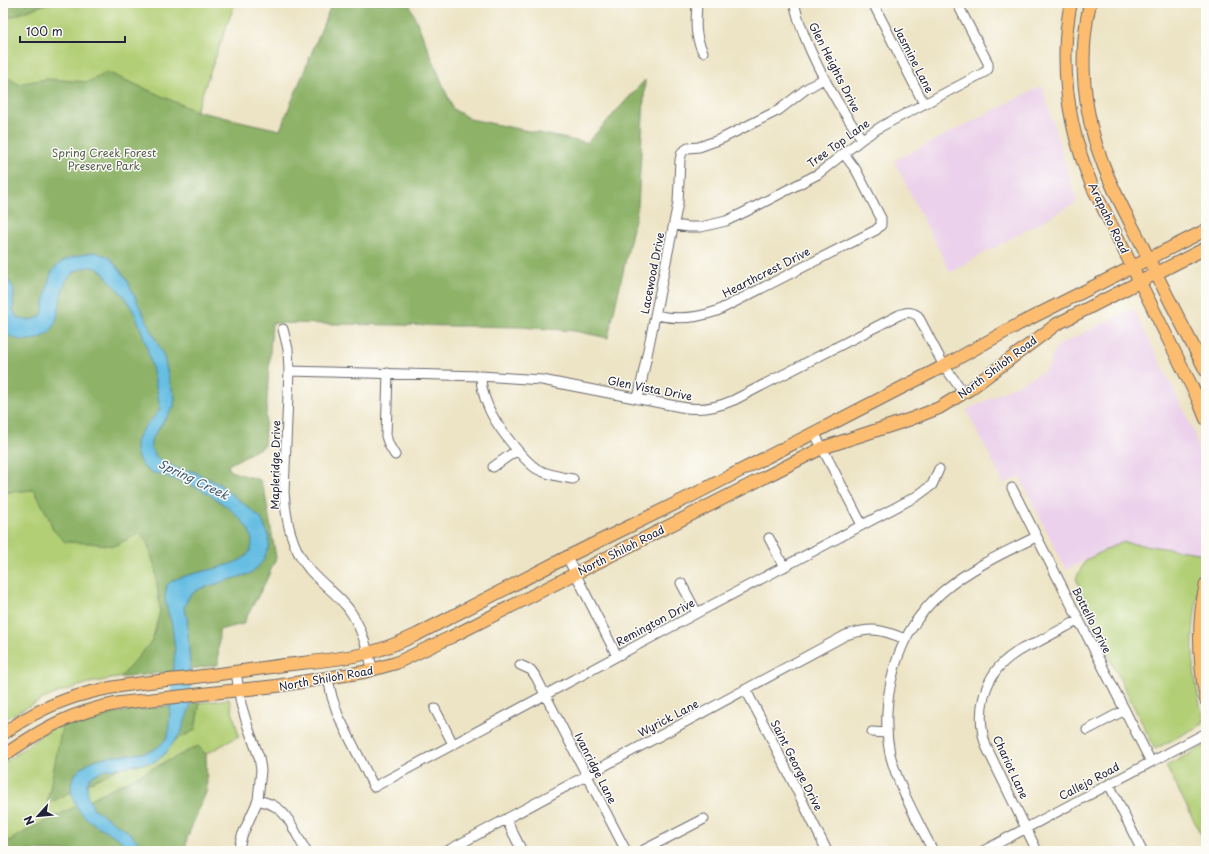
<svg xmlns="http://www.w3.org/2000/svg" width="1209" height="854" font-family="'Playpen Sans',sans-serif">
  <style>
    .built { fill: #ebd1eb }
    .green { fill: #b2cf76; stroke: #6a7858 }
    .forest { fill: #8db267; stroke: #586a51 }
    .water { fill: #66bee3; stroke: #44708f }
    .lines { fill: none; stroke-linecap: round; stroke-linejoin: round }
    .minor-casing { stroke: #69666b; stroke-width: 11 }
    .major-casing { stroke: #69666b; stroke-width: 14 }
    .minor { stroke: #fff; stroke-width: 9 }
    .major { stroke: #fcbd6f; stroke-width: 12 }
    .labels { text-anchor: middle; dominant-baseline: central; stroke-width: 3; stroke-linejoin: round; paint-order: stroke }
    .street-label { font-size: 11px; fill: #22223b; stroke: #fdfcf7 }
    .park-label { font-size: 11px; fill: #545f50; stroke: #fdfcf7 }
    .water-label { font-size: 12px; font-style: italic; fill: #3a5976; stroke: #fdfcf7 }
  </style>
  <rect width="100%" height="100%" fill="#fdfcf7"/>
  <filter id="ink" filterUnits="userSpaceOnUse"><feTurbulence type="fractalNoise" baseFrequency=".025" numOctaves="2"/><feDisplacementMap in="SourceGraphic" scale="8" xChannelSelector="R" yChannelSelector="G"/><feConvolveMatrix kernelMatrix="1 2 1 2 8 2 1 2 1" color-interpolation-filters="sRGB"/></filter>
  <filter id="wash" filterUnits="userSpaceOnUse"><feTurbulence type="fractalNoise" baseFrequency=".012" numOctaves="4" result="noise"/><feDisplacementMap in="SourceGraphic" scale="16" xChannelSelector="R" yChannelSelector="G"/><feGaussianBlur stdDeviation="0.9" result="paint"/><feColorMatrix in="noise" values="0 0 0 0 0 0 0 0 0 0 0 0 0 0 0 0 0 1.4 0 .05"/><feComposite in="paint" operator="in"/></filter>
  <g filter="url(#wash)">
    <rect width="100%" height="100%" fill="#ede4c5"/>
    <!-- built -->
    <path class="built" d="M1042 86 1077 202 950 272 894 161Z
      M1133 308 1194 431 1204 475 1206 509 1202 553 1121 542 1066 570 1019 476 1004 484 966 410 1047 370 1056 347Z"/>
    <!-- green -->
    <path class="green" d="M3 3H235L196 111 151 332 183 646 123 677 89 683 60 692 41 700 3 720Z
      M1121 542 1206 554C1206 570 1198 589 1196 605 1190 644 1193 682 1204 719L1203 724 1155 749 1098 635 1076 578 1086 560Z
      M229 699 239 736 206 754 3 851V764L48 730 98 715Z
      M1206 745V844L1166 766Z"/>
    <!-- forest -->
    <path class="forest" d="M3 3H48L3 20Z
      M332 3H409L453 109 470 119 587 143 645 80 638 206 608 338 575 331 520 327 272 323 264 446 228 465 230 471 260 480 265 494 276 558 266 581 243 624 219 630 218 665 182 670 120 678 152 641 160 611 155 567 146 540 139 534 114 546 89 543 65 542 53 530 48 516 34 490 9 492 3 496V75L18 84 46 79 88 82 107 72 196 111 280 130Z
      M200 702 195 730 184 736 47 804 62 726 98 715Z
      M198 746 206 754 207 790 187 838 185 851H3V844L32 828Z"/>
    <!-- water -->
    <path class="water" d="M95 252 109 257 126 278 164 357 170 384 175 397 174 406 151 440V449L158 459 181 470 192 471 219 484 261 518 269 537V546L263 561 252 573 199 589 189 596 184 608 187 617 192 701 181 733 164 755 154 762 104 770 90 777 87 785 88 797 94 809 130 833 146 851H129C126 847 123 842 119 839 105 829 84 822 76 805 70 792 68 780 80 769 98 752 124 758 147 752 157 750 162 744 168 736L175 651 172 625 166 605 165 597 167 585C169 583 172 581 174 580 190 572 239 567 248 554 267 529 214 496 196 487 184 482 171 478 159 474 155 473 150 472 147 470 142 467 136 455 136 449 135 431 151 423 160 409 156 380 144 326 128 302 123 294 116 288 110 281 107 278 104 273 100 270 91 264 79 268 72 274 50 293 71 336 30 340 19 341 10 338 3 330V273L8 279 14 290 13 309 17 318C27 321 34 321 42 315 44 306 48 276 53 270 63 257 80 255 95 252Z"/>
  </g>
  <g filter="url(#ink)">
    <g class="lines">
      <!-- minor casing -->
      <g class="minor-casing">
        <path id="minor" d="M697 3C696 22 694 35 703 52
          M794 3C806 52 833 98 862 139
          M873 3 924 104
          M674 225 689 227H701L726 221 745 212 818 174 862 139 882 126 985 72 988 69V63L957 3
          M656 315C676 320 697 318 717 311L876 230 881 225V218L856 170 844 154
          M283 329 288 349 289 371 284 492C286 520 291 547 309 569 321 583 337 594 348 608 362 627 367 649 373 670
          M289 371 481 376 542 380 681 407C700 411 716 408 734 400L899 315C906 312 911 311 918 316L944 366 964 393
          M388 373 386 436 389 445 395 455
          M481 376C481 387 484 397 488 406 494 423 522 459 537 469 548 475 560 477 573 479
          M638 399 678 203 680 160 682 152 688 148 699 147 721 139 779 110 806 89 825 78
          M814 432 862 525
          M493 467 517 450
          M1012 488 1151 762
          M769 538 784 567
          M567 557 617 656
          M681 583 697 613
          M520 665 531 670 536 677 626 851
          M236 672 241 704 248 727 259 757 261 770 258 800 242 836 238 851
          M328 679 332 697 338 715 374 787 697 613 917 496 932 485 939 469
          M744 690 749 696 767 730 827 851
          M435 709 453 744
          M1087 730 1125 710
          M872 732 887 733
          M1109 784 1142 851
          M258 800C264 802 270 803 276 807 290 816 297 837 306 851
          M506 819 522 851
          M447 851 846 635C872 627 881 629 905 639
          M642 851 704 819
          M933 851C917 819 899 789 890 754 885 730 886 706 891 682 908 598 966 571 1036 537
          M983 851 1206 733
          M1037 851 986 746C975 713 983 674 1014 654 1020 649 1028 646 1036 643 1050 635 1064 628 1079 620"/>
      </g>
      <!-- major casing -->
      <g class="major-casing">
        <path id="major" d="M1071 3C1068 15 1067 27 1066 39 1063 91 1073 141 1093 188L1197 397 1206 419
          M1090 3C1078 56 1083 114 1103 164 1113 191 1127 216 1140 241 1161 285 1184 328 1206 371
          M1206 584C1197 622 1199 662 1206 700
          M3 734C61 690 118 685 188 678 220 674 252 670 284 665 309 662 334 660 359 655 380 651 399 643 418 634L567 557 691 496 944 366 1019 324 1206 230
          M3 756C43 728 72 712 120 703L276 686 364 672 396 663 451 637 822 448 911 419 939 408 970 389 1057 324 1206 248"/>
      </g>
      <!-- minor -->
      <use href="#minor" class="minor"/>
      <!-- major -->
      <use href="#major" class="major"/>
    </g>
  </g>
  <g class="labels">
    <!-- street labels -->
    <g class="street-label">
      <text transform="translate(914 59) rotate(63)">Jasmine Lane</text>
      <text transform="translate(835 67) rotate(63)">Glen Heights Drive</text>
      <text transform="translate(838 143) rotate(-36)">Tree Top Lane</text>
      <text transform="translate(1109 218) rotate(64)">Arapaho Road</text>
      <text transform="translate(766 272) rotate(-27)">Hearthcrest Drive</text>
      <text transform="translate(652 273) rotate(-79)">Lacewood Drive</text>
      <text transform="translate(997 367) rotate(-37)">North Shiloh Road</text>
      <text transform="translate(650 388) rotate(11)">Glen Vista Drive</text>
      <text transform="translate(275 465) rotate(-89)">Mapleridge Drive</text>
      <text transform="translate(621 550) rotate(-27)">North Shiloh Road</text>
      <text transform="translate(1092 620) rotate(63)">Bottello Drive</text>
      <text transform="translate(655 622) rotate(-28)">Remington Drive</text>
      <text transform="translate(326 678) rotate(-10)">North Shiloh Road</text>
      <text transform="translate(668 718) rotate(-28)">Wyrick Lane</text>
      <text transform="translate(797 765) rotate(63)">Saint George Drive</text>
      <text transform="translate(1011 767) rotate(65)">Chariot Lane</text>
      <text transform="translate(596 768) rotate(63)">Ivanridge Lane</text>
      <text transform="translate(1089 781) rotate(-28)">Callejo Road</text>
    </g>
    <!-- park labels -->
    <g class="park-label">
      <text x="104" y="152">Spring Creek Forest<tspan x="104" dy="13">Preserve Park</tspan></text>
    </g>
    <!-- water labels -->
    <g class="water-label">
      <text transform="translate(194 479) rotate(26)">Spring Creek</text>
    </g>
  </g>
  <!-- margin -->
  <rect width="1209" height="854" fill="none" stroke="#fdfcf7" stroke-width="16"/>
  <!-- north arrow -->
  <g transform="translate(38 816) rotate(243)" stroke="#fdfcf7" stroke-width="3" paint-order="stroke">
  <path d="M0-3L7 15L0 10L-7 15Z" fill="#22223b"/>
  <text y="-6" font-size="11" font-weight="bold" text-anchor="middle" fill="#22223b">N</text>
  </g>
  <!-- scale -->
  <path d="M20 36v6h105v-6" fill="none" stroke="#22223b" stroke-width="2"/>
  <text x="26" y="36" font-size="12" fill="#22223b" stroke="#fdfcf7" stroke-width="3" paint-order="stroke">100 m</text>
</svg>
